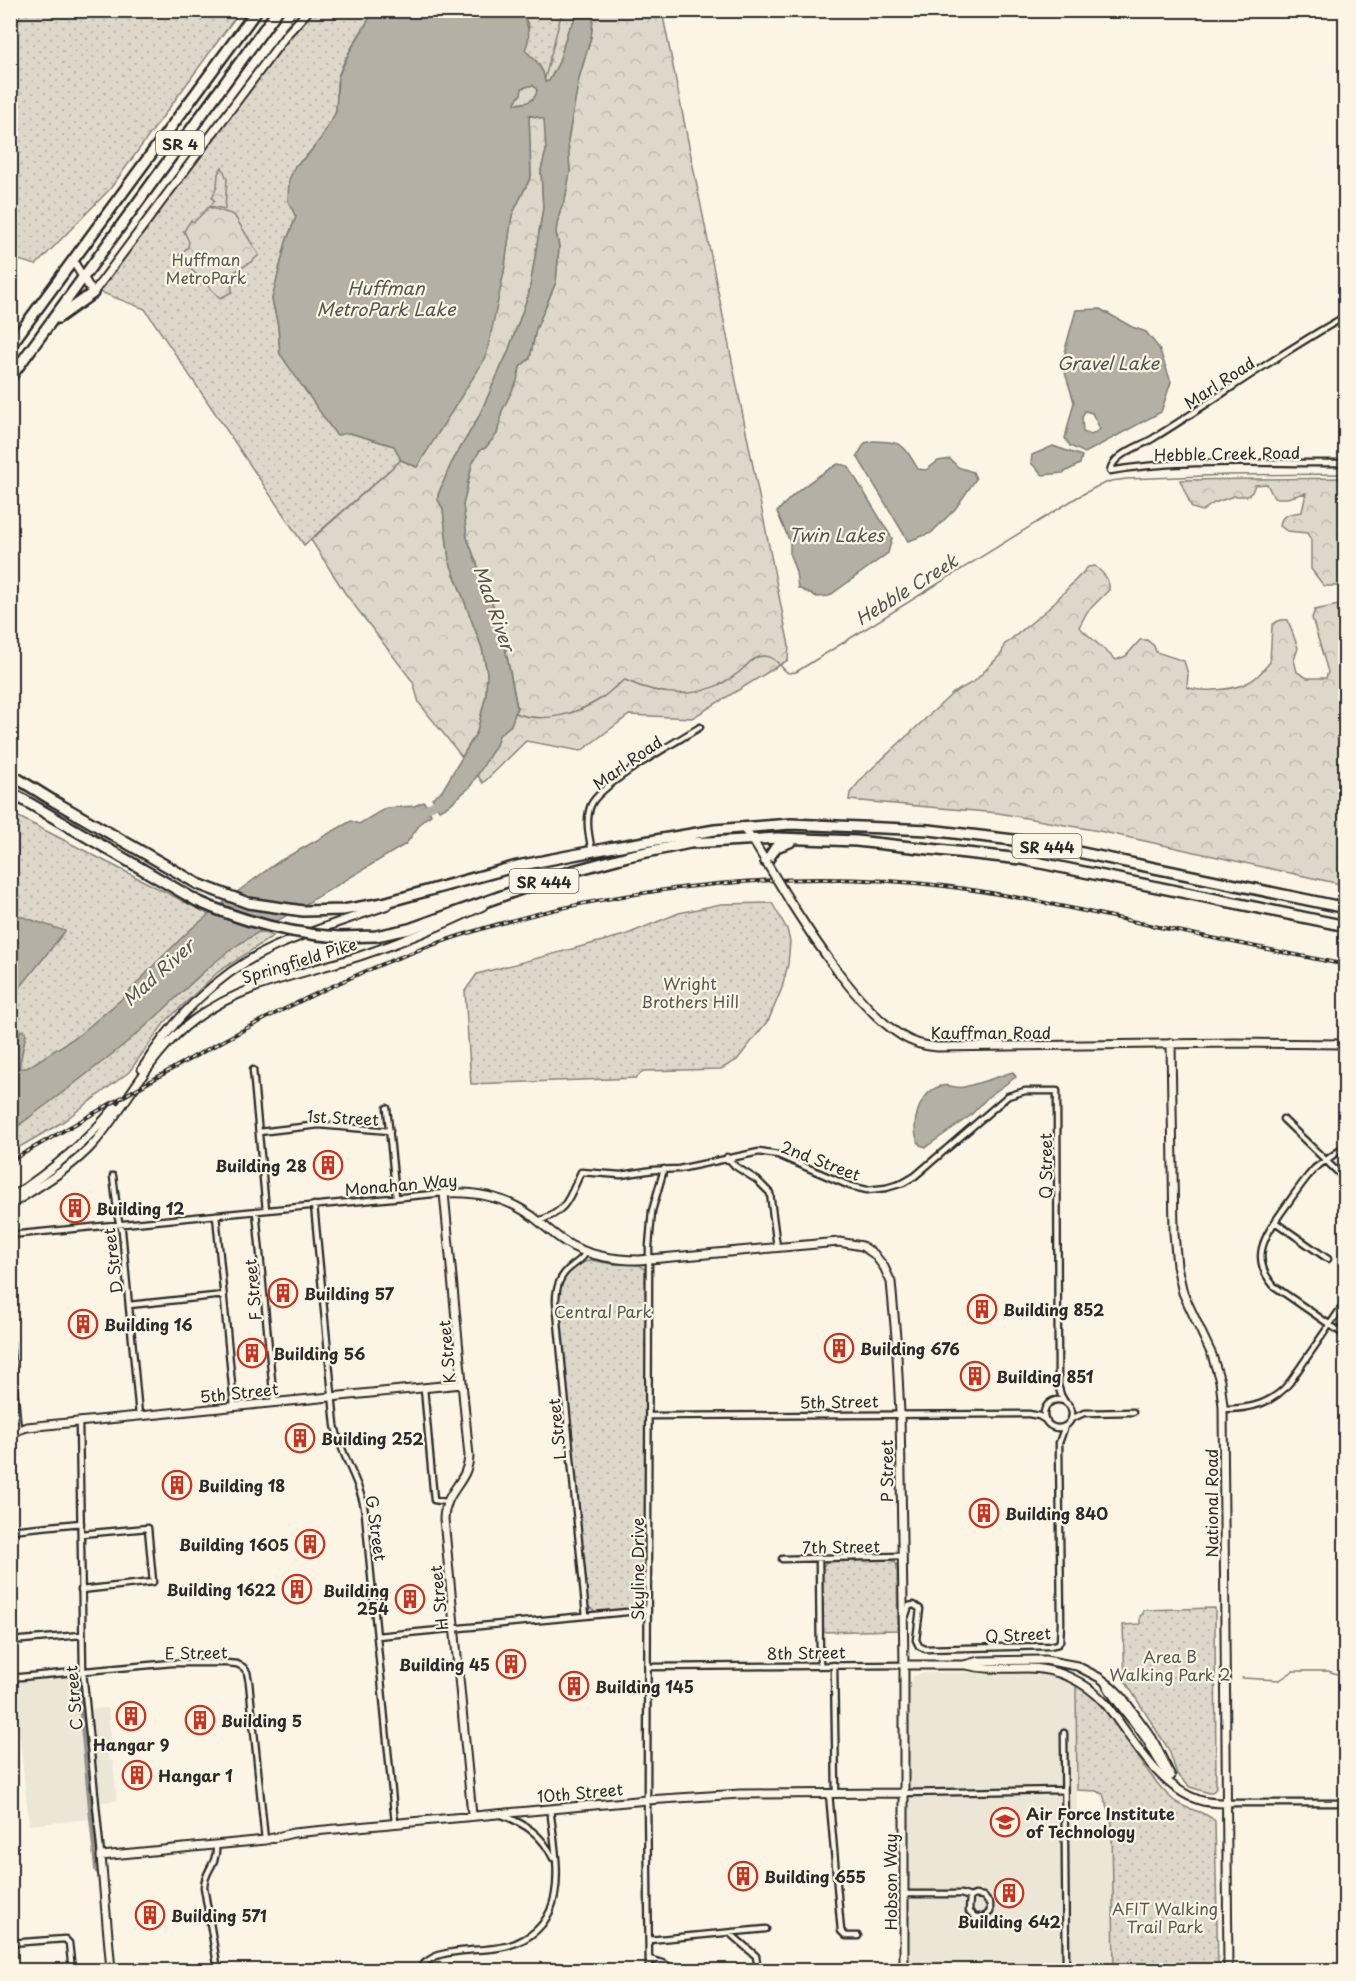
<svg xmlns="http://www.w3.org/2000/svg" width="1356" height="1981" font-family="'Playpen Sans',sans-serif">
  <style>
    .built { fill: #ece6d7 }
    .grass { fill: url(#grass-dots); stroke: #84827a; stroke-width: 1.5 }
    .forest { fill: url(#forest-crowns); stroke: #84827a; stroke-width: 1.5 }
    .water { fill: #b4b0a5; stroke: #7d7b74; stroke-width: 1.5; fill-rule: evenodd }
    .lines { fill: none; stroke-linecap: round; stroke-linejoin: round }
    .stream { stroke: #7d7b74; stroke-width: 1.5 }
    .river { stroke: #b4b0a5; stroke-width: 8 }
    .taxiway { stroke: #949088; stroke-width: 12 }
    .street-casing { stroke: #2b2b2b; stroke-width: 9 }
    .secondary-casing { stroke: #2b2b2b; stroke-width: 11 }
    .highway-casing { stroke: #2b2b2b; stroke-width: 14 }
    .street { stroke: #fcf5e5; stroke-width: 4.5 }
    .secondary { stroke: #fcf5e5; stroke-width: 7 }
    .highway { stroke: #fcf5e5; stroke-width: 9 }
    .rail-casing { stroke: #2b2b2b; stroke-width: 4 }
    .rail { stroke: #fcf5e5; stroke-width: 1.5; stroke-dasharray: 4.5; stroke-linecap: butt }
    .secondary-bridge-casing { stroke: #2b2b2b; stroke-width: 11; stroke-linecap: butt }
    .highway-bridge-casing { stroke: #2b2b2b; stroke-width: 14; stroke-linecap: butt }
    .secondary-bridge { stroke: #fcf5e5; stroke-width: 7 }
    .highway-bridge { stroke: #fcf5e5; stroke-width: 9 }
    .labels { text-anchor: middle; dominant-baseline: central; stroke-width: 4.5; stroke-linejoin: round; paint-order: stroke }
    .shield { fill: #fcf5e5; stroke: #6a6863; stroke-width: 1.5 }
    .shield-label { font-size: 15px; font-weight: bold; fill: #2b2b2b }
    .park-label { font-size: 16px; fill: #585653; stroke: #fcf5e5 }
    .street-label { font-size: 16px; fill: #2b2b2b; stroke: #fcf5e5 }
    .poi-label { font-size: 16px; font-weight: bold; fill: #2b2b2b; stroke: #fcf5e5; text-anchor: start }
    .water-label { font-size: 18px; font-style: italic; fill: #545350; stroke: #fcf5e5 }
  </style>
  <defs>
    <pattern id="grass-dots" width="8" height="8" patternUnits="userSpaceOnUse" patternTransform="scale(1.5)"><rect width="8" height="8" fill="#ded8ca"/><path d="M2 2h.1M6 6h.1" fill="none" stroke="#bfbaae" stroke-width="1.8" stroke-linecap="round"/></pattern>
    <pattern id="forest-crowns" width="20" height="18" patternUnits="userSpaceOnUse" patternTransform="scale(1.5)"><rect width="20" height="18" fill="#ded8ca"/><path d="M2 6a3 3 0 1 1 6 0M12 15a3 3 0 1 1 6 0" fill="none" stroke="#bfbaae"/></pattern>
  </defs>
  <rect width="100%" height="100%" fill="#fcf5e5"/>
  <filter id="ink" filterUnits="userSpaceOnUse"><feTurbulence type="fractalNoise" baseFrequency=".0167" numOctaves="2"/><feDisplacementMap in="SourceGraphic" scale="12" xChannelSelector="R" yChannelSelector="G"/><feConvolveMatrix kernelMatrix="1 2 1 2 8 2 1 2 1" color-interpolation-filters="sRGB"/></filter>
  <g filter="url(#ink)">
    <!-- built -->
    <path class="built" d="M1032 1672 1057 1676 1076 1684 1077 1817 1112 1824 1114 1970H907V1807L910 1682 914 1676 922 1673Z
      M73 1676 78 1681 91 1819 29 1825 17 1709 11 1710V1681Z
      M108 1708 112 1752 108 1754 109 1760 113 1761 117 1801 99 1802 92 1709Z"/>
    <!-- grass -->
    <path class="grass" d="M20 11H240L110 189 36 265 11 258 10 29 19 19Z
      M297 11H376L372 14C360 34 345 55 338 77 335 87 338 99 336 110 332 129 310 154 295 166L288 201 296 217 286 242 272 299 278 326 280 354 350 433 394 446 401 460 304 545 145 309 100 292Z
      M521 11H577L544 82 543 72 537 62 524 50 529 26Z
      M11 813 214 917 273 936 218 972 165 1022 129 1072 61 1123 11 1152Z
      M772 903 787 929 790 942 788 964 782 988 769 1019 737 1060 721 1069 643 1071 636 1078 471 1084 465 991 477 974 625 935 679 913 721 904Z
      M590 1260 613 1264 640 1265 646 1271 645 1601 638 1608 597 1613 588 1606 558 1295C561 1276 573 1266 590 1260Z
      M891 1560 895 1562 897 1566 898 1630 821 1632V1569L827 1561Z
      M1215 1608 1216 1787 1214 1791 1209 1793 1190 1787 1177 1774 1169 1750 1125 1681 1123 1625 1140 1624V1616L1143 1614V1610Z
      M1076 1684C1118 1712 1135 1764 1171 1798 1184 1811 1203 1809 1215 1821L1218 1970H1114L1112 1824 1103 1794 1096 1791 1077 1790Z"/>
    <!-- forest -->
    <path class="forest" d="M562 11H577L574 21 568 30 559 62 549 81 544 82Z
      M594 11H662L789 646 788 660 692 718 629 715 581 751 526 741 483 783 477 775 496 745 499 735 511 725 517 707 501 626 467 538 463 505 472 464 480 450 485 448 497 434 502 411 519 374 520 367 530 358 536 329 556 282 559 247 556 233 557 224 561 208 565 200 570 172 568 140 579 78 591 37Z
      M533 85 536 87 537 94 529 102 515 104V102L521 94 522 88Z
      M529 115 545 119 546 151 541 170 543 208 529 293 508 352 478 418 451 464 438 495 443 509 449 560 482 648 487 672 486 695 477 732 462 757 419 703 413 682 345 593 311 540 401 460 416 467 504 272 512 215 531 176Z
      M222 167 227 179 225 209 210 206 215 201 212 198 217 186 218 174Z
      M209 207 234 215 259 255 251 262 231 274 232 292 220 298 178 256 188 247 189 242 184 231 191 220 194 222Z
      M1345 478V885L1099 831 998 813 849 800 850 793 864 776 953 693 975 681 1002 653 1004 645 1048 609 1088 567 1095 566C1103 573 1110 579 1109 590L1087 612 1079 627 1116 660 1126 656 1140 640H1147L1154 646 1156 652 1184 661 1188 674 1187 687C1202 693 1235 690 1249 682 1258 678 1264 669 1270 662L1272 626C1276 620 1282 619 1288 620L1298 648 1294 660 1297 672 1307 678H1326L1328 672 1312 618 1315 610 1344 604V593L1341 586H1324L1311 569V540L1307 533 1287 531 1280 526C1281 513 1291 514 1302 512L1306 493 1287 498H1274L1267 484 1255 485 1252 492 1247 496H1234L1214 503 1202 511 1192 508 1180 480Z"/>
    <!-- water -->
    <path class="water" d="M376 11H521C528 25 532 35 525 50L537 62 543 72 545 82 549 81 559 62 568 30 574 21 577 11H594L591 37 579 78 568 140 570 172 565 200 561 208 557 224 556 233 559 247 556 282 536 329 530 358 520 367 517 381 502 411 497 434 485 448 480 450 472 464 463 505 467 538 501 626 517 708 511 725 499 735 496 745 470 787 448 806 439 810 437 807 441 804 436 805 435 803 438 799 434 801 432 798 442 791 477 732 486 695 487 672 482 648 449 560 443 509 438 500V495L451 464 478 418 508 352 529 293 543 208 541 170 546 151 544 119 529 115 531 176 512 215 504 272 486 357 417 467 401 460 394 446 350 433 336 435 280 354 278 326 272 299 286 242 296 217 288 201 289 180 295 166 307 156 321 138 336 112 338 77 350 51 372 14ZM533 85 537 90C536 101 525 104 515 104V102L521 94 522 88Z
      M1100 309 1132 327 1146 332 1159 348 1171 382 1161 412 1085 453 1070 446 1065 438 1074 402 1063 366 1066 346 1076 310ZM1085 411 1092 413 1100 429 1091 435 1083 432 1082 418Z
      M873 441C904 442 902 443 918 469L926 470 938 461 950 459 958 467 973 472 976 479 955 509 931 533 908 541 857 456 865 443Z
      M1053 446 1082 456 1080 464 1063 473 1043 475 1031 463 1032 455Z
      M838 464 848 466 892 538 888 553 829 596 817 597 798 588 796 572 790 555V542L777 512C795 491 814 478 838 464Z
      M424 802 426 805 421 809 427 807 428 810 424 814 430 812 431 815 423 820 406 844 239 944C202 969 173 1003 139 1032 98 1067 54 1099 11 1131V1073L20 1031 24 1030 26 1034 19 1068H27L79 1035 124 997 156 963 191 929 241 889 278 862 351 821 359 824 386 808 414 806Z
      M11 913 65 931 11 999 10 913Z
      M1013 1072 1016 1077 1013 1079 988 1097 970 1116 926 1147 920 1145C908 1128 919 1091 941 1086 948 1084 957 1089 964 1087 980 1083 997 1077 1013 1072Z"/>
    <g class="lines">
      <!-- stream -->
      <path class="stream" d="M515 713C544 724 577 714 602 698 610 692 616 685 625 680 664 698 703 700 738 673 746 667 753 656 763 656 776 656 779 666 788 673L796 672 1076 498 1096 487 1111 481 1127 479 1229 475 1346 474
        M1242 1678 1280 1680 1293 1671H1328L1346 1677"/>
      <!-- river -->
      <path class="river" d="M420 813 445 798"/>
      <!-- taxiway -->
      <path class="taxiway" d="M82 1685 100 1869"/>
      <!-- street casing -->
      <g class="street-casing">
        <path id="street" d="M1346 316C1279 353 1217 399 1152 439 1139 447 1113 454 1110 471 1185 458 1269 464 1346 463
          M592 851C589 836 585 820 591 805 601 783 676 742 700 727
          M253 1070 266 1210
          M387 1108 396 1197
          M1283 1119 1346 1180
          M259 1132 319 1125 390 1131
          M1346 1146 1315 1168 1308 1176C1299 1187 1291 1199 1283 1210 1265 1236 1249 1258 1274 1286L1346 1336
          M727 1157 735 1166 757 1180 770 1193 777 1247
          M113 1176 118 1218 122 1231 139 1415
          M314 1205 335 1425C341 1457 361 1482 365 1513L395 1823
          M256 1211 274 1402
          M216 1215 234 1406
          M538 1221C567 1212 569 1198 581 1172L621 1175 653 1170 679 1169 759 1152 778 1155 850 1186 867 1190 886 1188 903 1183 915 1176 1008 1096 1025 1091H1057L1058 1385 1061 1395 1065 1402
          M1275 1222 1328 1259
          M10 1235 444 1193
          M129 1305 224 1295
          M10 1342 18 1430
          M424 1388 434 1500 446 1502
          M1044 1414a14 14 0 1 1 28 0a14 14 0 1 1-28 0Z
          M1223 1409C1250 1409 1273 1404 1290 1382L1346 1301
          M650 1416 1029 1414 1039 1416 1047 1421
          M1071 1419 1084 1413 1133 1412
          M79 1422 83 1672 101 1856
          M10 1530 81 1523
          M81 1534 148 1528 153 1582 81 1590
          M819 1558 820 1665
          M782 1559 901 1556
          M586 1616 556 1301C556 1286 560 1275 572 1266 578 1261 583 1259 586 1252
          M905 1618 909 1606 914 1605 920 1609 916 1640 919 1646 925 1649 1049 1646 1058 1644 1060 1641 1061 1623 1059 1443 1065 1426
          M377 1636 648 1610
          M10 1641 82 1635
          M834 1665 836 1793
          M648 1667 904 1665
          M10 1678 172 1663H227L237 1664 243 1667 247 1672 249 1682 265 1840
          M1064 1733 1066 1970
          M829 1793 841 1931 846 1936H858
          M903 1793 1064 1790
          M1227 1803H1346
          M502 1815C526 1824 542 1835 553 1858
          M216 1845C218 1864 204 1871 204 1887L218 1970
          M904 1894H961L970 1897
          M975 1895 983 1896 990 1904V1912L984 1917H975L969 1911 970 1897Z
          M732 1932V1935L756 1956 758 1970
          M649 1940 766 1929
          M10 1943 65 1939 69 1943 72 1970
          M649 1959 665 1964 675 1970
          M418 1970C430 1955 443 1953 462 1951 479 1949 500 1950 516 1943 573 1920 555 1855 550 1808
          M649 1970 647 1800 649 1246 652 1211 664 1169"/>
      </g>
      <!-- secondary casing -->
      <g class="secondary-casing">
        <path id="secondary" d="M73 261 93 293 287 34 309 10
          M742 827 752 839 766 862
          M791 903C817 944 861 1011 902 1036 913 1043 924 1046 937 1047L1235 1043 1346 1044
          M1171 1043 1174 1233 1177 1266 1183 1293 1212 1355 1220 1381 1223 1406 1228 1970
          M142 1069C173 1019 217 973 272 948 309 931 349 919 388 905
          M10 1198C50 1172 85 1144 115 1107
          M10 1205C39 1186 71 1169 94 1143 129 1102 151 1051 195 1019 244 983 303 974 360 956 402 942 443 925 483 906
          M10 1437 18 1430 27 1427 462 1384
          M904 1665H964L979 1661 1045 1660 1077 1666 1100 1678 1112 1687 1122 1697 1152 1738 1171 1776
          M966 1665C986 1670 1006 1668 1027 1668 1057 1668 1085 1681 1105 1703 1131 1736 1158 1787 1199 1800 1208 1803 1218 1803 1227 1803
          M1105 1682C1115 1702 1132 1718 1145 1737 1153 1749 1158 1762 1168 1773
          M472 1815 444 1519C445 1490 468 1483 469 1456L444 1193C476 1191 506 1197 532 1216 545 1226 557 1238 572 1246 594 1257 615 1260 639 1260L839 1242 862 1246 874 1254 884 1267 891 1282 896 1337 900 1413 904 1665V1970
          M111 1970 101 1856 265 1840 293 1833 647 1800 740 1794 903 1793"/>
      </g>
      <!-- highway casing -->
      <g class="highway-casing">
        <path id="highway" d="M58 318 93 293
          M10 346 257 10
          M10 378 278 10
          M10 774 52 800 198 884 248 903 303 911 343 910 383 903 517 866 609 848 715 830 791 824 929 830 1030 842 1346 908
          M10 792 197 901
          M766 862 776 847 790 842
          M339 937 376 936 409 929 569 872 628 856 690 843 778 838 856 841 1021 859 1346 926"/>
      </g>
      <!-- street -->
      <use href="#street" class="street"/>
      <!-- secondary -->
      <use href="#secondary" class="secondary"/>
      <!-- highway -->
      <use href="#highway" class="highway"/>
      <!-- rail casing -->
      <g class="rail-casing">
        <path id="rail" d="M10 1161C135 1091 257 1015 390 961 558 893 765 865 944 886 1017 895 1088 912 1159 927 1221 940 1283 952 1346 965"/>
      </g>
      <!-- rail -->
      <use href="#rail" class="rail"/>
      <!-- secondary-bridge casing -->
      <g class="secondary-bridge-casing">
        <path id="secondary-bridge" d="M766 862 791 903"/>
      </g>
      <!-- highway-bridge casing -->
      <g class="highway-bridge-casing">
        <path id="highway-bridge" d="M197 901C242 921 289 934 339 937"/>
      </g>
      <!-- secondary-bridge -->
      <use href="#secondary-bridge" class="secondary-bridge"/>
      <!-- highway-bridge -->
      <use href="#highway-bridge" class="highway-bridge"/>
    </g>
  </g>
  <!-- icons -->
  <defs>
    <g id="building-ring" transform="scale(1.5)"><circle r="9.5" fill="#fcf5e5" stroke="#c8321e" stroke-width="1.5"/><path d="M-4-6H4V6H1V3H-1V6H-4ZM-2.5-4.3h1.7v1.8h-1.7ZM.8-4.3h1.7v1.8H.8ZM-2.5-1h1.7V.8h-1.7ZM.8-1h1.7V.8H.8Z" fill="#c8321e"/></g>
    <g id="university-ring" transform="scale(1.5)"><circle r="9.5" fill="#fcf5e5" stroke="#c8321e" stroke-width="1.5"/><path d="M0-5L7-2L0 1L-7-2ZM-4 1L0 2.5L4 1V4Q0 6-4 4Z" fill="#c8321e"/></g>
  </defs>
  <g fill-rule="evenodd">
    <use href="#building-ring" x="328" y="1165"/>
    <use href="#building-ring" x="75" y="1208"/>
    <use href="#building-ring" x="283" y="1293"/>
    <use href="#building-ring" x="982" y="1309"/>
    <use href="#building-ring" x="83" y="1324"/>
    <use href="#building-ring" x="839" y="1348"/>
    <use href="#building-ring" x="252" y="1353"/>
    <use href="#building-ring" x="975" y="1376"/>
    <use href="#building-ring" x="300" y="1438"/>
    <use href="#building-ring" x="177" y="1485"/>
    <use href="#building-ring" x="984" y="1513"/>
    <use href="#building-ring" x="310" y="1544"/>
    <use href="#building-ring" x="297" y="1589"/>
    <use href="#building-ring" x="410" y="1599"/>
    <use href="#building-ring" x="511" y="1664"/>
    <use href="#building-ring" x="574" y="1686"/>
    <use href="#building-ring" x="131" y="1716"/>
    <use href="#building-ring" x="200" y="1720"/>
    <use href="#building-ring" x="137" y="1775"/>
    <use href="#university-ring" x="1005" y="1822"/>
    <use href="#building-ring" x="743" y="1876"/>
    <use href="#building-ring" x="1009" y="1893"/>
    <use href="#building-ring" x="150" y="1915"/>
  </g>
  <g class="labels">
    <!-- shield labels -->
    <g class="shield">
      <rect x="156" y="131" width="48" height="24" rx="4.5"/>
      <rect x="1012.5" y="834" width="69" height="24" rx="4.5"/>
      <rect x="509.5" y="869" width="69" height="24" rx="4.5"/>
    </g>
    <g class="shield-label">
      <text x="180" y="143">SR 4</text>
      <text x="1047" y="846">SR 444</text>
      <text x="544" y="881">SR 444</text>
    </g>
    <!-- park labels -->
    <g class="park-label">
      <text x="206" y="259">Huffman<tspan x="206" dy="18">MetroPark</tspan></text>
      <text x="690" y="983">Wright<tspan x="690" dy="18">Brothers Hill</tspan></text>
      <text x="603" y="1311">Central Park</text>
      <text x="1170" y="1656">Area B<tspan x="1170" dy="18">Walking Park 2</tspan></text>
      <text x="1165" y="1908">AFIT Walking<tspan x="1165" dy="18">Trail Park</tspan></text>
    </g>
    <!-- street labels -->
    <g class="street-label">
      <text transform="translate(1219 382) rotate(-33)">Marl Road</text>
      <text transform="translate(1227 453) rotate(-1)">Hebble Creek Road</text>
      <text transform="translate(627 762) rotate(-35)">Marl Road</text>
      <text transform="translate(299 960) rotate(-17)">Springfield Pike</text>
      <text x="991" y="1032">Kauffman Road</text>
      <text transform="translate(343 1117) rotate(3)">1st Street</text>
      <text transform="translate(821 1160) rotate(21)">2nd Street</text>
      <text transform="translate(1045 1166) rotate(-90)">Q Street</text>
      <text transform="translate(401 1184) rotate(-5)">Monahan Way</text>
      <text transform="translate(112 1261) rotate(-97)">D Street</text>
      <text transform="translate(252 1290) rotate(-95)">F Street</text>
      <text transform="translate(446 1352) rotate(-95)">K Street</text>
      <text transform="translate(239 1392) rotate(-6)">5th Street</text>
      <text transform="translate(839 1401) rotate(-1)">5th Street</text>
      <text transform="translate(556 1429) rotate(-96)">L Street</text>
      <text transform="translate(886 1471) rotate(-90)">P Street</text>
      <text transform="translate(1211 1503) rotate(-90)">National Road</text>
      <text transform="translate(377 1528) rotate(82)">G Street</text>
      <text transform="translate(841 1546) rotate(-1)">7th Street</text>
      <text transform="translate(637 1569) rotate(-90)">Skyline Drive</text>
      <text transform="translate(438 1598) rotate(-96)">H Street</text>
      <text transform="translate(1018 1634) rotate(-3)">Q Street</text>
      <text transform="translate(196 1652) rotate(-1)">E Street</text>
      <text transform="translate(806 1652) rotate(-1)">8th Street</text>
      <text transform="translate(73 1698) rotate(-95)">C Street</text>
      <text transform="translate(580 1792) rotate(-5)">10th Street</text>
      <text transform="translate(890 1882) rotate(-90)">Hobson Way</text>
    </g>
    <!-- poi labels -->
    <g class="poi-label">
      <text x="307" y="1165" text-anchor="end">Building 28</text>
      <text x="96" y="1208">Building 12</text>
      <text x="304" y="1293">Building 57</text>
      <text x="1003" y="1309">Building 852</text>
      <text x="104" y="1324">Building 16</text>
      <text x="860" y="1348">Building 676</text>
      <text x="273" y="1353">Building 56</text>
      <text x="996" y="1376">Building 851</text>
      <text x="321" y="1438">Building 252</text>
      <text x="198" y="1485">Building 18</text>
      <text x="1005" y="1513">Building 840</text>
      <text x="289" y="1544" text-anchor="end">Building 1605</text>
      <text x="276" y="1589" text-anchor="end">Building 1622</text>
      <text x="389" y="1590" text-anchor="end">Building<tspan x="389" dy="18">254</tspan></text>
      <text x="490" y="1664" text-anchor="end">Building 45</text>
      <text x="595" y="1686">Building 145</text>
      <text x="221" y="1720">Building 5</text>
      <text x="131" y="1744" text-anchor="middle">Hangar 9</text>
      <text x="158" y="1775">Hangar 1</text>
      <text x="1026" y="1813">Air Force Institute<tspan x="1026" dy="18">of Technology</tspan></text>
      <text x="764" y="1876">Building 655</text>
      <text x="171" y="1915">Building 571</text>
      <text x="1009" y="1921" text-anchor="middle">Building 642</text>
    </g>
    <!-- water labels -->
    <g class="water-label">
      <text x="386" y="287">Huffman<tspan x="386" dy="21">MetroPark Lake</tspan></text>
      <text x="1108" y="362">Gravel Lake</text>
      <text x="836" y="534">Twin Lakes</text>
      <text transform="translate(906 589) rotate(-32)">Hebble Creek</text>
      <text transform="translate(495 608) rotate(71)">Mad River</text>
      <text transform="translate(158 972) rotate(-42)">Mad River</text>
    </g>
  </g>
  <!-- margin -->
  <rect width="1356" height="1981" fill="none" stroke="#fcf5e5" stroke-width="36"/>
  <rect x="18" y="18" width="1320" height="1945" fill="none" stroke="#2b2b2b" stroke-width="2" filter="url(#ink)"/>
</svg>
